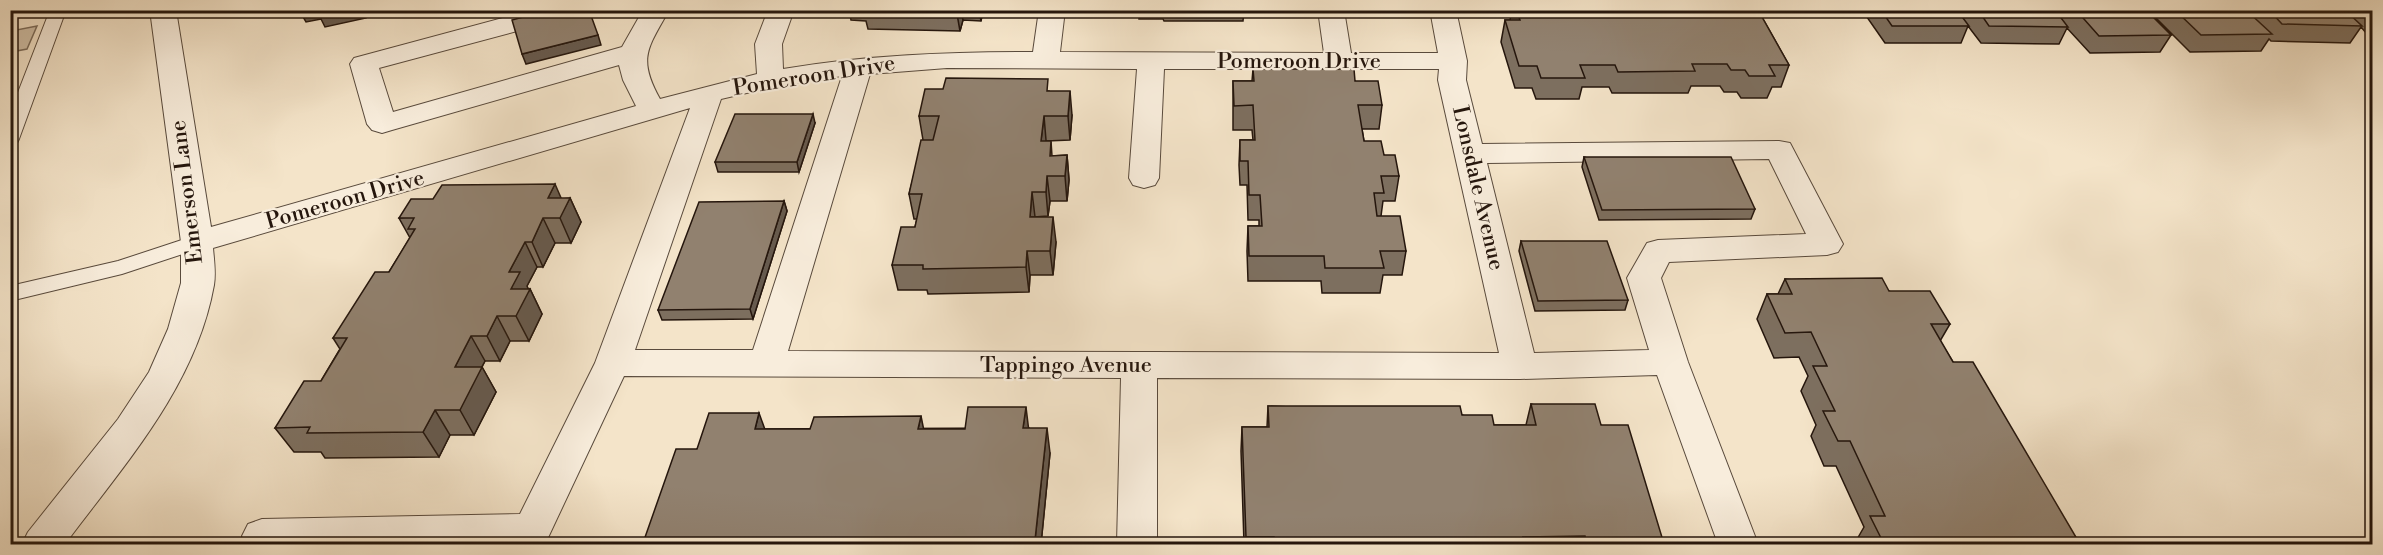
<svg xmlns="http://www.w3.org/2000/svg" width="2383" height="555" font-family="'Libre Bodoni',serif">
  <style>
    .green { fill: #d1c1a9; stroke: #7b6c5b; stroke-width: 1.5 }
    .lines { fill: none; stroke-linecap: round; stroke-linejoin: round }
    .service-casing { stroke: #594a3c; stroke-width: 2 }
    .minor-casing { stroke: #594a3c; stroke-width: 2 }
    .service { fill: #f8eddc; fill-rule: evenodd }
    .minor { fill: #f8eddc; fill-rule: evenodd }
    .wall { fill: #7d6f5f; stroke: #25160d; stroke-width: 1.5 }
    .shaded-wall { fill: #665a4e; stroke: #25160d; stroke-width: 1.5 }
    .building { fill: #91816f; stroke: #25160d; stroke-width: 1.5 }
    .labels { text-anchor: middle; dominant-baseline: central; stroke-width: 4.5; stroke-linejoin: round; paint-order: stroke }
    .street-label { font-size: 22px; fill: #25160d; stroke: #f8eddc }
  </style>
  <rect width="100%" height="100%" fill="#f4e4c9"/>
  <filter id="stains"><feTurbulence type="fractalNoise" baseFrequency=".00333" numOctaves="4"/><feColorMatrix values="0 0 0 0 .2 0 0 0 0 .09 0 0 0 0 .02 0 0 0 .5 -.17"/></filter>
  <radialGradient id="worn" r=".72"><stop offset=".6" stop-color="#630" stop-opacity="0"/><stop offset="1" stop-color="#630" stop-opacity=".3"/></radialGradient>
  <!-- green -->
  <path class="green" d="M37 26 27 49 11 52V31Z"/>
  <g class="lines">
    <!-- service casing -->
    <g class="service-casing">
      <path id="service" d="M50 10H66L19 139 17 143 10 145V113Z
        M197 235 204 237 207 242 204 247 122 274 10 301V286L118 261Z"/>
    </g>
    <!-- minor casing -->
    <g class="minor-casing">
      <path id="minor" d="M150 10H176L211 227 636 106 623 80 619 65 392 130 382 133 372 130 367 124 350 64 354 58 532 10H577L573 16 379 68 393 112 622 47 643 10H669C648 48 637 58 660 99L757 74 755 44 768 10H794L782 44 783 69C866 55 949 52 1033 52L1039 10H1065L1060 52 1324 53 1318 10H1344L1351 53H1438L1430 10H1456L1467 61 1466 80 1482 144 1779 141 1790 143 1843 244 1838 252 1827 255 1669 262 1661 278 1688 362 1758 544H1718L1657 375 1520 379 1157 378V544H1117L1121 378 624 376 546 542 538 544H246L242 536 248 524 262 519 520 514 595 363 690 108 213 248C214 260 216 273 214 285 196 386 124 465 65 544H22L28 532 118 419 149 372 168 329 181 283V242ZM947 68 1137 69 1129 178 1133 185 1144 188 1155 185 1159 178 1164 69H1439L1438 80 1499 353 788 351 870 74ZM842 76 753 350H635L721 99 772 87ZM1769 159 1806 234 1658 240 1647 243 1627 278 1649 350 1534 353 1487 163Z"/>
    </g>
    <!-- service -->
    <use href="#service" class="service"/>
    <!-- minor -->
    <use href="#minor" class="minor"/>
  </g>
  <!-- wall -->
  <path class="wall" d="M849 10H983L981 21 963 20 960 31 868 29 866 21 851 20Z
    M1139 10H1244L1243 21H1164L1163 19H1139Z
    M1512 10H1758L1789 65 1781 87H1772L1767 98H1741L1737 92H1724L1720 86H1691L1688 93H1612L1609 87H1582L1579 99H1536L1532 88H1515L1501 42 1505 20H1510Z
    M1862 10H2146L2171 35 2160 52 2090 53 2067 28 2059 44 1981 43 1968 26 1961 43H1885Z
    M2148 10H2345L2350 15 2346 10H2373V41L2361 27 2350 43 2271 41 2269 39 2261 51 2190 52Z
    M1253 69 1355 81 1382 105 1379 129H1362L1364 141 1384 155 1399 176 1395 201H1383L1381 216 1406 251 1402 275H1383L1380 293H1322L1321 281H1248L1247 251 1248 226H1259V220H1248L1247 185H1240L1239 165 1240 140H1253L1252 130H1233V81H1252Z
    M1049 91 1072 115 1070 140 1046 141H1051L1052 156 1067 155 1069 180 1067 201H1050L1048 216 1035 217 1056 242 1053 275H1030L1029 292 928 294 927 290H898L892 265 915 227 917 219H914L909 194 923 140 919 116Z
    M815 123 799 172H718L715 162Z
    M1584 157 1755 209 1751 219 1599 220 1582 167Z
    M570 198 581 222 571 243H555L543 267H537L527 286 528 289H530L542 314 529 341H510L500 361H485L482 367 496 392 474 435H450L439 457 325 458 321 452H294L275 428 321 381 340 349 333 338 389 272 410 238 399 218Z
    M784 201 787 211 753 319 662 320 658 310Z
    M1521 241 1628 300 1625 310 1535 311 1519 251Z
    M1785 279 1889 291 1950 324 1940 341 1953 362 2080 544H1857L1856 541 1864 527 1836 466H1824L1811 436 1816 425 1801 391 1808 376 1799 357 1774 358 1757 319 1767 294H1778Z
    M1531 404 1601 425 1664 544H1244L1241 451 1242 427H1267L1268 406 1462 415 1494 425H1526Z
    M1029 428 1050 453 1041 544H644L643 543 697 449 765 429Z"/>
  <!-- shaded-wall -->
  <path class="shaded-wall" d="M299 10H365L366 18 325 27 321 19 306 22Z
    M958 10H961L963 20 960 31 957 14Z
    M979 10H983L981 21Z
    M598 35 601 45 526 64 522 54Z
    M1070 91 1072 115 1070 140 1068 116Z
    M813 114 815 123 799 172 797 162Z
    M1044 116 1046 140 1043 166 1041 141Z
    M1067 155 1069 180 1067 201 1065 176Z
    M1047 176 1050 201 1048 216 1046 192Z
    M555 184 565 207 570 198 581 222 571 243 560 218 548 198Z
    M1032 192 1035 217H1030Z
    M784 201 787 211 753 319 750 309Z
    M1053 217 1056 242 1053 275 1050 251Z
    M543 218 555 243 543 267 532 242Z
    M525 242 537 267 527 286 529 291 530 289 542 314 529 341 516 316 509 272Z
    M1027 251 1030 275 1029 292 1026 267Z
    M497 316 510 341 500 361 487 336Z
    M471 336 485 361 479 372 482 367 496 392 474 435 460 410 455 367Z
    M1026 407 1029 432 1023 428Z
    M435 410 450 435 439 457 423 432Z
    M759 413 768 438 755 429Z
    M921 416 926 441 918 429Z
    M1047 428 1050 453 1041 544H1036L1035 540Z"/>
  <!-- building -->
  <path class="building" d="M549 10H589L598 35 522 54 512 20Z
    M865 10H958L957 14 864 12Z
    M1516 10H1758L1789 65H1769L1775 76H1749L1745 70H1731L1727 64H1692L1695 71 1618 72 1615 65H1580L1585 78H1541L1537 66H1519L1505 20H1520Z
    M1881 10H1957L1969 26H1892Z
    M1978 10H2055L2068 27 1989 26Z
    M2076 10H2146L2171 35 2099 36Z
    M2175 10H2246L2272 34 2201 35Z
    M2269 10H2345L2362 26 2282 24Z
    M1253 69H1354L1355 81H1378L1382 105H1358L1364 141H1381L1384 155H1395L1399 176H1381L1384 193H1374L1377 216H1400L1406 251H1380L1384 268H1325L1324 256H1249L1248 226H1262L1260 195H1249L1248 161H1240V140H1255L1253 105 1234 106 1233 81H1254Z
    M946 78 1048 79 1047 91H1070L1068 116H1044L1041 141H1051L1050 156 1067 155 1065 176H1047L1046 192H1032L1030 217H1053L1050 251H1027L1026 267 923 269V265H892L901 227H915L922 194H909L921 140H933L939 116H919L925 89H943Z
    M735 114H813L797 162H715Z
    M1584 157H1731L1755 209 1602 210Z
    M555 184 548 198H570L560 218H543L532 242H525L509 272H520L511 289H530L516 316H497L487 336H471L455 367H482L460 410H435L423 432 307 433 310 427 275 428 304 381H321L347 338H333L375 272H389L415 229H408L414 218H399L411 199H433L442 185Z
    M784 201 750 309 658 310 699 202Z
    M1521 241H1607L1628 300 1538 301Z
    M1882 278 1889 291H1930L1950 324H1931L1953 362H1973L2080 544H1884L1870 516H1885L1850 441H1838L1823 411H1835L1813 366H1827L1811 332 1785 333 1767 294H1792L1785 279Z
    M1531 404H1595L1601 425H1628L1664 544H1587L1585 536 1523 537 1525 544H1275L1274 537H1246L1242 427H1269L1268 406H1460L1462 415H1492L1494 425H1536Z
    M968 407H1026L1023 428H1047L1035 540 1008 541V544H947L948 539 895 540V544H783L784 541H733L732 544H668L669 543H643L676 449H697L709 413H759L755 429H810L814 417 921 416 918 429H965Z"/>
  <g class="labels">
    <!-- street labels -->
    <g class="street-label">
      <text x="1299" y="61">Pomeroon Drive</text>
      <text transform="translate(814 76) rotate(-9)">Pomeroon Drive</text>
      <text transform="translate(1478 188) rotate(77)">Lonsdale Avenue</text>
      <text transform="translate(187 192) rotate(-97)">Emerson Lane</text>
      <text transform="translate(345 200) rotate(-16)">Pomeroon Drive</text>
      <text x="1066" y="365">Tappingo Avenue</text>
    </g>
  </g>
  <!-- margin -->
  <rect width="2383" height="555" fill="none" stroke="#f4e4c9" stroke-width="36"/>
  <rect x="12" y="12" width="2359" height="531" fill="none" stroke="#25160d" stroke-width="3"/>
  <rect x="18" y="18" width="2347" height="519" fill="none" stroke="#25160d" stroke-width="1.5"/>
  <rect width="100%" height="100%" filter="url(#stains)"/>
  <rect width="100%" height="100%" fill="url(#worn)"/>
</svg>
